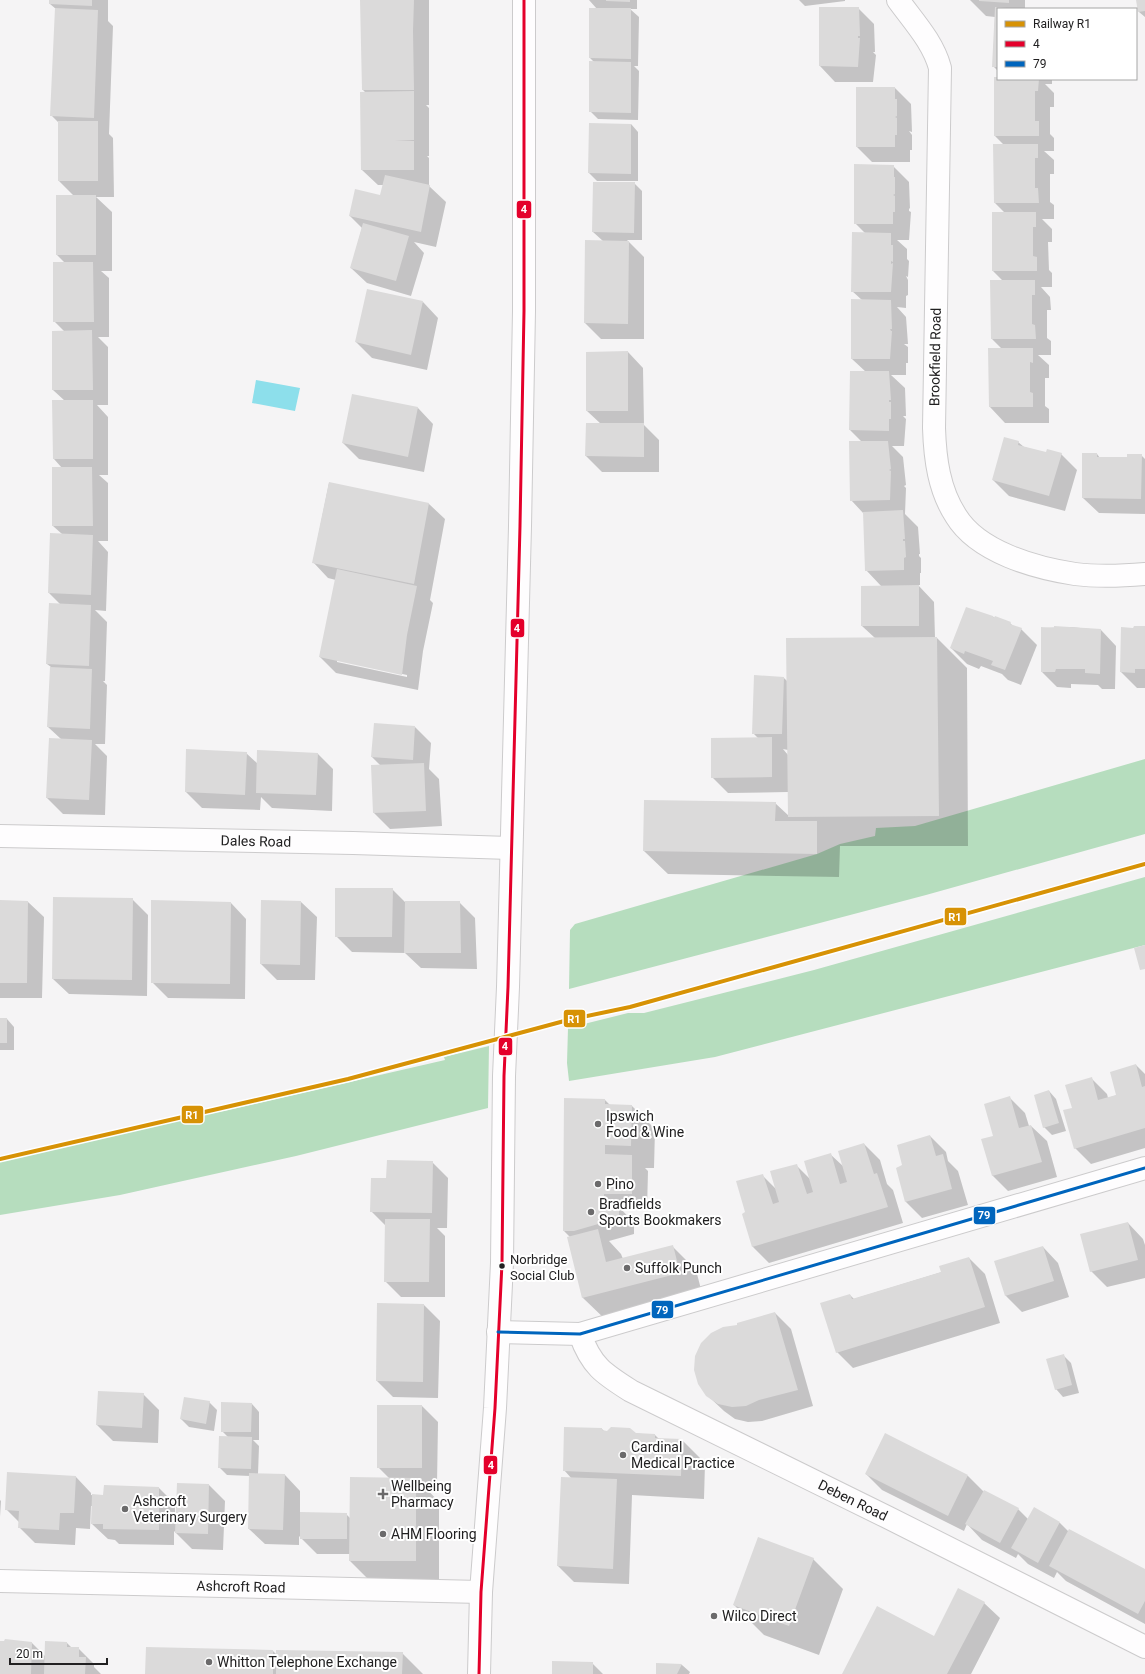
<svg xmlns="http://www.w3.org/2000/svg" width="1145" height="1674" font-family="Roboto,sans-serif">
  <style>
    .forest { fill: #b6ddbe }
    .water { fill: #8ddfeb }
    .shadow { fill: #0003; fill-rule: evenodd }
    .building { fill: #dbdada }
    .lines { fill: none; stroke-linecap: round; stroke-linejoin: round }
    .street-casing { stroke: #cccbcc; stroke-width: 24 }
    .secondary-casing { stroke: #cccbcc; stroke-width: 24 }
    .primary-casing { stroke: #cccbcc; stroke-width: 24 }
    .street { stroke: #fefdfe; stroke-width: 22 }
    .secondary { stroke: #fefdfe; stroke-width: 22 }
    .primary { stroke: #fefdfe; stroke-width: 22 }
    .bus-1-casing { stroke: #fff; stroke-width: 6 }
    .bus-2-casing { stroke: #fff; stroke-width: 6 }
    .bus-1 { stroke: #e4002b; stroke-width: 3 }
    .bus-2 { stroke: #0065bd; stroke-width: 3 }
    .rail-1-casing { stroke: #fff; stroke-width: 7 }
    .rail-1 { stroke: #d79205; stroke-width: 4 }
    .poi-dot { fill: #6b6a6b; stroke: #fff; stroke-width: 1.5 }
    .bus-dot { fill: #212021; stroke: #fff; stroke-width: 1.5 }
    .labels { text-anchor: middle; dominant-baseline: central; stroke-width: 4; stroke-linejoin: round; paint-order: stroke }
    .bus-label { font-size: 13px; fill: #212021; stroke: #fff; text-anchor: start }
    .street-label { font-size: 14px; fill: #212021; stroke: #fff }
    .poi-label { font-size: 14px; fill: #212021; stroke: #fff; text-anchor: start }
    .line-badge { stroke: #fff; stroke-width: 1.5 }
    .badge-label { font-size: 11px; text-anchor: middle; font-weight: bold; fill: #fff }
  </style>
  <rect width="100%" height="100%" fill="#f5f4f5"/>
  <!-- forest -->
  <path class="forest" d="M1145 759V834L926 895 569 989 570 930 575 924 817 854 840 844 875 836 876 828 915 826Z
    M1145 877V945L715 1057 569 1081 567 1063 568 1028 628 1013H644L814 970Z
    M489 1046 488 1108 296 1156 120 1195 0 1215V1156L228 1110 445 1060 444 1057Z"/>
  <!-- water -->
  <path class="water" d="M256 380 300 388 295 411 252 403Z"/>
  <!-- shadow -->
  <path class="shadow" d="M50 0H108V21L113 26 109 134 113 138 114 197H96L112 212V271H101L109 278V337H98L108 347V405H97L108 417V475H99L108 483V541H98L108 552 106 611 95 610 107 622 105 681H103L107 685 105 744H95L107 756 105 815 63 814 47 798 61 739 48 727 51 667 47 664 61 605 49 593 62 534 53 526 62 468 54 459 53 401H65L53 390 64 331 54 321 65 263 57 255 74 196 59 181V123L52 116 56 9 50 4Z
    M361 0H429V105H426L429 108V156H427L429 158V186L446 202 436 247 414 242 424 253 411 296 367 283 351 268 362 228 350 216 381 196 384 185H378L362 170 366 93 363 90Z
    M637 0V9H630L639 17 638 66H634L639 71 638 120 598 119 590 111 594 62 590 58 597 9 589 0Z
    M799 0H845V1L805 6Z
    M970 0H1025V9H998V71L993 66 995 17 986 16Z
    M1137 0H1145V17L1139 12Z
    M858 8 874 24 875 52H873L876 55 873 82H835L820 66Z
    M998 78V79H1052V84H1045L1054 93V107H1050V134L1054 138V151H1044L1054 160V174H1050V202L1054 205V219H1042L1052 229V242H1048L1049 270 1052 273V287H1041L1050 297 1051 310H1047V338L1051 341V355H1038L1049 365V378H1045V406L1049 409V423H1005L990 407 1002 349 992 339 1003 281 993 271 1005 213 995 203 1004 145 995 136Z
    M895 88 911 104 912 132 909 131 912 135V150H910V162H872L856 146Z
    M631 124 638 132V181H597L589 173Z
    M893 166 909 182 910 209 909 208V211L911 212 909 240H897L907 249V259L909 261 908 277 906 276 908 280V295L906 296V308L897 307 906 317 908 344H904L908 347V363H906V375H891L905 388 906 416H903L906 419 904 446H892L903 457 906 485 904 486 906 488 905 514 918 527 920 554H919V556L921 558V573H920V585H918L934 602 935 638H937L967 668 968 846H840L839 877 668 874 644 851 645 801 775 803 789 816 788 792 728 793 712 777 758 738 753 733 784 678 788 682 875 638 862 626 882 587 866 570 864 514 851 500 862 442 850 430 851 372H866L852 359 862 300 852 291 865 233 855 223ZM783 749 788 750V755Z
    M634 183 642 191V240H627L644 257V339H601L585 323 603 241 593 232Z
    M423 302 438 318 427 370 372 358 356 342Z
    M628 352 643 368 644 425 659 440V472H602L586 456 601 424 587 411Z
    M418 408 433 424 424 472 359 459 343 443Z
    M1018 442 1024 447 1047 454H1061L1077 470 1065 511 1009 496 993 480Z
    M1097 454 1100 458H1128L1141 455 1145 459V514L1099 513 1083 498Z
    M329 483 429 504 445 519 430 600 433 603 423 651 418 690 336 673 320 657 336 580 328 578 313 562ZM337 660 407 675V677L337 662Z
    M993 617 1010 623 1014 627 1021 629 1037 645 1021 685 1008 680 1002 674 981 666 979 669 967 664 951 648Z
    M1070 627 1101 630 1116 646 1115 689H1102L1098 685 1071 684V688L1057 687 1042 672V628Z
    M1145 627V688H1137L1121 672 1134 629Z
    M415 727 431 743 429 769 439 779 442 826 390 829 374 813 381 766 372 757Z
    M246 753 258 764 318 754 333 769 332 811 272 808 261 797 260 810 202 808 186 792Z
    M392 889 406 903 459 902 475 918 477 969 421 968 405 953 352 952 336 936Z
    M132 899 148 915 147 996 69 994 53 979Z
    M0 901 28 902 44 917 42 998H0Z
    M301 902 317 917 315 980H277L261 964Z
    M231 903 246 919 245 999 168 998 152 982Z
    M0 1019H7L14 1027V1050H0Z
    M1136 1065 1145 1074V1148L1091 1164 1075 1148 1073 1108 1091 1078 1107 1094 1108 1098 1117 1095Z
    M1049 1091 1056 1099 1066 1131 1052 1135 1044 1127Z
    M1009 1097 1025 1113 1029 1126H1031L1047 1141 1057 1177 1008 1191 992 1175 994 1136Z
    M605 1100 611 1106H632L655 1129 654 1168H645L648 1171 647 1210 621 1209 634 1223V1234L609 1241 621 1254 623 1259 672 1246 696 1270 703 1297 607 1321 583 1298 568 1238 570 1237 564 1231Z
    M930 1136 946 1152 948 1161 958 1171 968 1205 922 1218 906 1202 897 1168 904 1166Z
    M864 1144 880 1160 887 1184 893 1190 903 1223 769 1263 753 1247 743 1214 746 1213 762 1175 776 1189 796 1165 810 1179 830 1154 844 1167Z
    M432 1162 448 1178 447 1228H437L445 1236V1297H401L385 1281V1225L371 1211 387 1179Z
    M1128 1223 1143 1239 1145 1245V1278L1107 1287 1091 1271Z
    M1043 1247 1058 1263 1069 1297 1022 1312 1006 1296 995 1262Z
    M969 1258 985 1274 1000 1323 853 1368 837 1352 850 1295 854 1299 942 1272Z
    M424 1305 440 1321 438 1398 393 1397 377 1381Z
    M775 1313 791 1329 813 1406 762 1421 748 1422 735 1419 724 1411 707 1395Z
    M1063 1355 1071 1363 1079 1393 1063 1397 1056 1389Z
    M143 1394 159 1410 158 1443 113 1441 97 1425Z
    M209 1402 217 1410 214 1431 189 1427 181 1419Z
    M252 1404 259 1412V1440H253L259 1446 258 1474 285 1475 300 1491V1513L346 1514 350 1518 389 1478 378 1467V1406H422L438 1422 437 1484 421 1483 439 1502V1584H373L350 1561V1554H317L299 1536V1545L265 1544 249 1529 250 1476 227 1475 219 1467 228 1437 222 1431Z
    M602 1429 604 1431 655 1435 659 1439 682 1440 705 1463 704 1499 632 1495 629 1584 574 1582 558 1566 572 1479 564 1470Z
    M866 1474 968 1476 984 1492 1018 1509 1028 1519 1060 1523 1069 1532 1145 1571V1624L1066 1581 1057 1572 1054 1578 1028 1564 1018 1554 1016 1558 982 1540 967 1524 964 1531 882 1490Z
    M76 1477 91 1493V1495L104 1496 105 1486 159 1488 175 1504V1520H176L209 1485 225 1501 223 1550 192 1549 174 1531V1545L119 1544 115 1540 108 1539 92 1524 93 1506H91L90 1529 76 1528 75 1545 35 1543 19 1527V1522L6 1509Z
    M0 1500 1 1501 0 1517Z
    M813 1559 843 1589 819 1655 764 1635 734 1605Z
    M984 1603 1000 1618 971 1674H843L934 1637Z
    M0 1642 32 1643 46 1657 67 1643 72 1648H78L94 1664V1667L101 1674H0Z
    M273 1651 277 1655 402 1653 423 1674H146Z
    M592 1663 603 1674H553Z
    M657 1664 682 1665 690 1672 689 1674H657Z"/>
  <!-- building -->
  <path class="building" d="M49 0H92V6L49 4Z
    M360 0H414L413 31H406H413L414 90H362Z
    M606 0H630V2L606 1Z
    M979 0H1009V3L979 1Z
    M1136 0H1145V11L1138 12Z
    M819 7H859L860 36H858V38H860L858 67 819 66Z
    M995 7 1007 8V9H998V67H992Z
    M55 8 98 10 94 118 50 116Z
    M589 8H631V59L589 58Z
    M589 61 631 62V113L589 112Z
    M994 77H998V79H1039L1038 91H1035V121H1039V136H994Z
    M856 87H895V99H897V116L895 117 897 118V135H895V147H856Z
    M414 91V140L395 141H414V170H361L360 92Z
    M58 121H98V181H58Z
    M589 123 631 124V174L588 173Z
    M993 144H1038V158H1035V188H1038L1039 203H994Z
    M854 164 894 165V177H895V194L893 195 895 196V212H893V224H854Z
    M385 175 430 185 421 232 349 216 355 189 380 195Z
    M593 182H635L634 233 592 232Z
    M56 195H96V255H56Z
    M992 212H1036V227H1033V256L1037 257V271H992Z
    M363 223 409 236 396 281 350 268Z
    M852 232 891 233V245H893V262L891 261V264L893 263 891 292H851Z
    M585 240 629 241 628 324 584 323Z
    M53 262H93L94 322H53Z
    M990 280H1035V295H1032V324L1035 325 1036 339H991Z
    M367 289 423 301 411 355 355 342Z
    M851 299 891 300 892 329H890L891 331H892L890 359H851Z
    M92 330 93 390H52V331Z
    M988 348H1033V363L1030 362V392L1033 393V407H989Z
    M628 351V411H586V352Z
    M850 371H889L891 400H889V402H891V419H889V431L849 430Z
    M352 394 418 407 408 457 342 443Z
    M52 400H93V459H53Z
    M586 423H644V457L585 456Z
    M1004 437 1019 441 1018 445 1046 452 1047 449 1062 453 1049 496 992 480Z
    M849 441H888L891 469 889 470 891 471 890 500 850 501Z
    M1082 453H1097V457H1127V454H1142L1141 499 1082 498Z
    M52 467H92L93 526H52Z
    M329 482 429 503 414 584 312 563Z
    M903 510 905 539H903V541H905L906 557 904 558V570L865 571 863 512Z
    M50 533 93 535 91 595 48 593Z
    M337 569 417 586 407 635 402 675 319 657Z
    M919 585V626H861V586Z
    M49 603 91 605 89 666 46 664Z
    M966 607 993 616 994 618 995 616 1011 622 1010 624 1022 628 1005 670 991 665 993 661 965 651 964 654 950 648Z
    M1054 626 1101 629 1100 674 1085 673V669H1056L1055 672H1041V627L1054 628Z
    M1134 626H1145V669H1135V673L1120 672 1121 627 1133 628Z
    M937 637 939 816 788 817 786 638Z
    M50 667 92 669 90 729 47 727Z
    M754 675 784 677 782 734H752Z
    M374 723 415 726 413 760 371 757Z
    M772 737V777L711 778V738Z
    M49 738 92 740 89 800 46 798Z
    M186 749 247 752 245 795 185 792Z
    M257 750 318 753 316 795 256 793Z
    M424 763 426 811 373 813 371 765Z
    M644 800 776 802 775 821H817V854L643 851Z
    M335 888H393L392 937H335Z
    M53 897 133 898 132 980 52 979Z
    M0 900 28 901 27 983H0Z
    M151 900 231 902 230 984 151 983Z
    M261 900 301 901 300 965 260 964Z
    M405 901H460L461 953H404Z
    M1145 945V969L1140 970 1134 948Z
    M0 1018H7V1043H0Z
    M1136 1064 1142 1087 1145 1086V1128L1074 1149 1063 1110 1072 1108 1065 1085 1092 1077 1098 1100 1116 1095 1110 1072Z
    M1049 1090 1059 1123 1043 1128 1034 1095Z
    M1010 1096 1019 1128 1031 1125 1042 1162 992 1176 981 1139 993 1136 984 1104Z
    M564 1098 605 1099V1104L632 1105 631 1146 605 1145V1154L632 1155V1194H604V1206H619V1218L574 1231H563Z
    M930 1135 936 1156 943 1154 952 1189 905 1202 896 1168 902 1165 897 1145Z
    M864 1143 874 1174 877 1173 888 1207 752 1247 742 1214 745 1212 736 1181 763 1174 773 1204 779 1202 770 1171 797 1164 807 1194 813 1192 804 1161 831 1153 840 1184 847 1182 838 1151Z
    M387 1160 433 1161 432 1213 370 1212 371 1178H386Z
    M385 1219H430L429 1282H384Z
    M1128 1222 1138 1260 1090 1272 1080 1234Z
    M598 1229 606 1262 673 1245 680 1273 582 1298 567 1237Z
    M1043 1246 1054 1281 1005 1296 994 1261Z
    M969 1257 985 1307 836 1353 820 1303 850 1294 852 1299 941 1272 939 1266Z
    M377 1303 424 1304 423 1382 376 1381Z
    M775 1312 798 1390 759 1400 746 1406 732 1407 718 1404 706 1396 698 1384 694 1370 695 1356 701 1343 711 1333 723 1327 737 1325V1323Z
    M1064 1354 1072 1385 1055 1390 1046 1359Z
    M98 1391 144 1393 142 1428 96 1425Z
    M184 1397 210 1401 206 1424 180 1419Z
    M221 1402 252 1403 251 1432H221Z
    M377 1405H422V1468H377Z
    M564 1427 602 1428V1430L607 1431 611 1427 630 1428 636 1433 655 1434V1438L682 1439 681 1476 563 1471Z
    M885 1433 968 1475 948 1516 865 1474Z
    M219 1436 252 1437 251 1469 218 1468Z
    M7 1472 76 1476 74 1513H60L59 1530 18 1528 19 1511 5 1510Z
    M249 1473 285 1474 283 1530 248 1529Z
    M350 1477 416 1478V1561H349Z
    M561 1477 617 1479 613 1569 557 1566Z
    M177 1483 209 1484 208 1534 175 1533Z
    M104 1485 159 1487V1530L103 1529V1524H91L92 1494 103 1495Z
    M984 1490 1019 1508 1000 1543 965 1524Z
    M1034 1507 1060 1522 1038 1563 1011 1548Z
    M300 1512 347 1513V1539H300Z
    M1069 1529 1145 1569V1601L1138 1614 1049 1566Z
    M758 1537 814 1558 789 1626 733 1605Z
    M958 1588 985 1602 947 1674H842L877 1606 934 1636Z
    M5 1639 32 1642 31 1674H0V1641H4Z
    M45 1641 67 1642V1647H79V1657H86L85 1674H44Z
    M146 1647 273 1650V1674H145Z
    M276 1650 403 1652 402 1674H276Z
    M552 1661 593 1662V1674H552Z
    M656 1663 682 1664 677 1674H656Z"/>
  <g class="lines">
    <!-- street casing -->
    <g class="street-casing">
      <g id="street">
        <path d="M898 0C914 22 933 42 940 68L934 428C935 459 939 490 956 516 978 552 1035 568 1075 574 1098 577 1122 576 1145 574"/>
        <path d="M498 1332 580 1334 1145 1168"/>
        <path id="s1" d="M580 1334C591 1366 604 1374 631 1391L887 1517 1145 1647"/>
      </g>
    </g>
    <!-- secondary casing -->
    <g class="secondary-casing">
      <g id="secondary">
        <path id="s2" d="M0 836 353 843 511 848"/>
        <path id="s3" d="M0 1581 481 1592"/>
      </g>
    </g>
    <!-- primary casing -->
    <g class="primary-casing">
      <path id="primary" d="M479 1674 481 1592 495 1408 502 1263 504 1076 508 987 520 526 524 311V0"/>
    </g>
    <!-- street -->
    <use href="#street" class="street"/>
    <!-- secondary -->
    <use href="#secondary" class="secondary"/>
    <!-- primary -->
    <use href="#primary" class="primary"/>
    <!-- bus-1 casing -->
    <g class="bus-1-casing">
      <path id="bus-1" d="M479 1674 481 1592 495 1408 502 1263 504 1076 508 987 520 526 524 311V0"/>
    </g>
    <!-- bus-2 casing -->
    <g class="bus-2-casing">
      <path id="bus-2" d="M498 1332 580 1334 1145 1168"/>
    </g>
    <!-- bus-1 -->
    <use href="#bus-1" class="bus-1"/>
    <!-- bus-2 -->
    <use href="#bus-2" class="bus-2"/>
    <!-- rail-1 casing -->
    <g class="rail-1-casing">
      <path id="rail-1" d="M0 1159 348 1079 568 1020 630 1007 1145 864"/>
    </g>
    <!-- rail-1 -->
    <use href="#rail-1" class="rail-1"/>
  </g>
  <!-- markers -->
  <g class="poi-dot">
    <circle cx="598" cy="1124" r="4"/>
    <circle cx="598" cy="1184" r="4"/>
    <circle cx="591" cy="1212" r="4"/>
    <circle cx="627" cy="1268" r="4"/>
    <circle cx="623" cy="1455" r="4"/>
    <path d="M381 1488h4v4h4v4h-4v4h-4v-4h-4v-4h4z"/>
    <circle cx="125" cy="1509" r="4"/>
    <circle cx="383" cy="1534" r="4"/>
    <circle cx="714" cy="1616" r="4"/>
    <circle cx="209" cy="1662" r="4"/>
  </g>
  <circle class="bus-dot" cx="502" cy="1266" r="3.5"/>
  <g class="labels">
    <!-- bus labels -->
    <g class="bus-label">
      <text x="510" y="1259">Norbridge<tspan x="510" dy="16">Social Club</tspan></text>
    </g>
    <!-- street labels -->
    <g class="street-label">
      <text transform="translate(935 357) rotate(-89)">Brookfield Road</text>
      <text stroke="none"><textPath href="#s2" startOffset="256">Dales Road</textPath></text>
      <text stroke="none"><textPath href="#s1" startOffset="326">Deben Road</textPath></text>
      <text stroke="none"><textPath href="#s3" startOffset="241">Ashcroft Road</textPath></text>
    </g>
    <!-- poi labels -->
    <g class="poi-label">
      <text x="606" y="1116">Ipswich<tspan x="606" dy="16">Food &amp; Wine</tspan></text>
      <text x="606" y="1184">Pino</text>
      <text x="599" y="1204">Bradfields<tspan x="599" dy="16">Sports Bookmakers</tspan></text>
      <text x="635" y="1268">Suffolk Punch</text>
      <text x="631" y="1447">Cardinal<tspan x="631" dy="16">Medical Practice</tspan></text>
      <text x="391" y="1486">Wellbeing<tspan x="391" dy="16">Pharmacy</tspan></text>
      <text x="133" y="1501">Ashcroft<tspan x="133" dy="16">Veterinary Surgery</tspan></text>
      <text x="391" y="1534">AHM Flooring</text>
      <text x="722" y="1616">Wilco Direct</text>
      <text x="217" y="1662">Whitton Telephone Exchange</text>
    </g>
  </g>
  <g class="line-badge">
    <rect x="516" y="200" width="16" height="19" rx="4" fill="#e4002b"/>
    <rect x="510" y="618" width="15" height="20" rx="4" fill="#e4002b"/>
    <rect x="944" y="907" width="23" height="19" rx="4" fill="#d79205"/>
    <rect x="563" y="1009" width="23" height="19" rx="4" fill="#d79205"/>
    <rect x="498" y="1037" width="15" height="19" rx="4" fill="#e4002b"/>
    <rect x="181" y="1105" width="23" height="19" rx="4" fill="#d79205"/>
    <rect x="973" y="1206" width="23" height="19" rx="4" fill="#0065bd"/>
    <rect x="651" y="1300" width="23" height="19" rx="4" fill="#0065bd"/>
    <rect x="483" y="1455" width="15" height="20" rx="4" fill="#e4002b"/>
  </g>
  <g class="badge-label">
    <text x="524" y="213">4</text>
    <text x="517" y="632">4</text>
    <text x="955" y="921">R1</text>
    <text x="574" y="1023">R1</text>
    <text x="505" y="1050">4</text>
    <text x="192" y="1119">R1</text>
    <text x="984" y="1219">79</text>
    <text x="662" y="1314">79</text>
    <text x="491" y="1469">4</text>
  </g>
  <!-- legend -->
  <rect x="997" y="8" width="140" height="72" fill="#ffffff" stroke="#a6a6a6"/>
  <rect x="1005" y="21" width="20" height="6" fill="#d79205" stroke="#a6a6a6"/>
  <text x="1033" y="28" font-size="12" fill="#212021">Railway R1</text>
  <rect x="1005" y="41" width="20" height="6" fill="#e4002b" stroke="#a6a6a6"/>
  <text x="1033" y="48" font-size="12" fill="#212021">4</text>
  <rect x="1005" y="61" width="20" height="6" fill="#0065bd" stroke="#a6a6a6"/>
  <text x="1033" y="68" font-size="12" fill="#212021">79</text>
  <!-- scale -->
  <path d="M10 1658v6h97v-6" fill="none" stroke="#212021" stroke-width="2"/>
  <text x="16" y="1658" font-size="12" fill="#212021" stroke="#ffffff" stroke-width="3" paint-order="stroke">20 m</text>
</svg>
